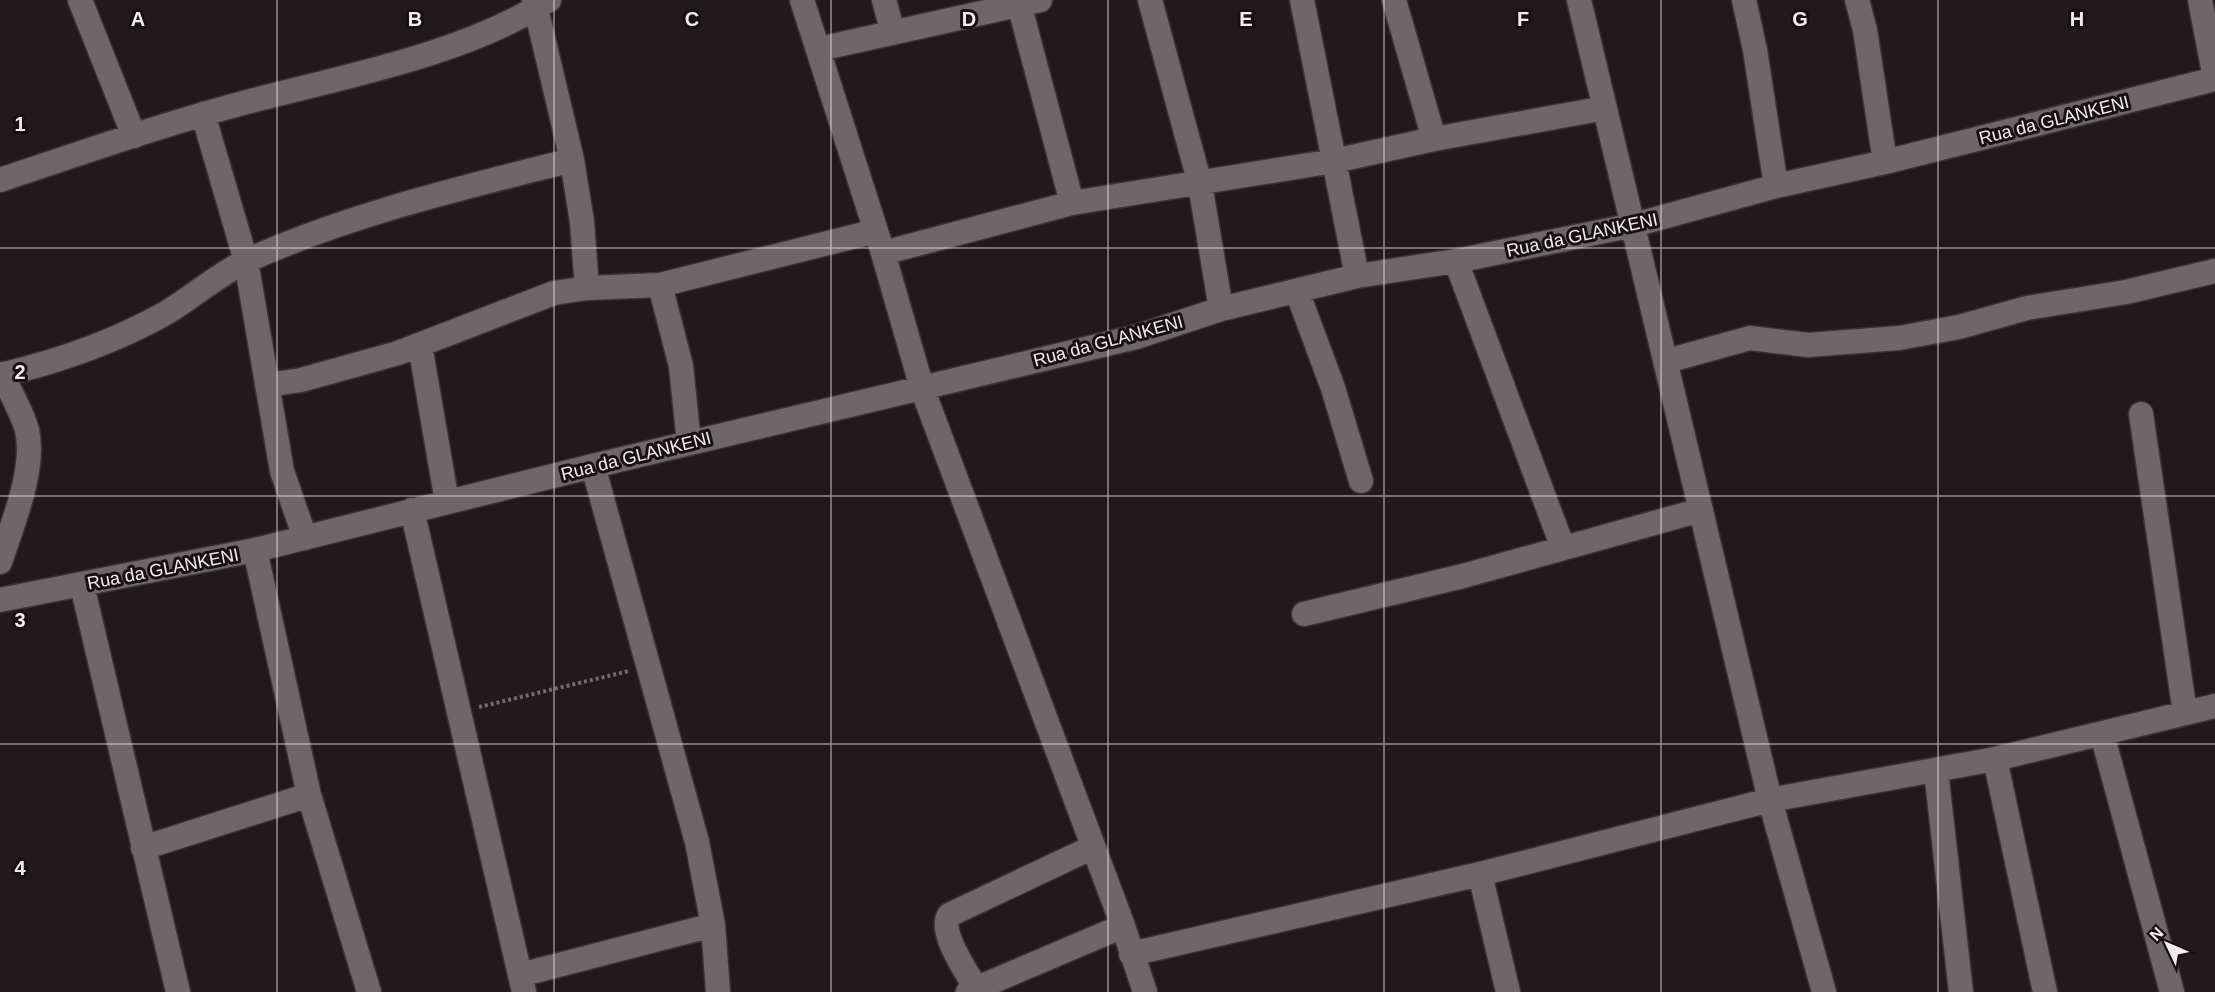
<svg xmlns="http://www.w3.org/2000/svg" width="2215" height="992" font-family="Helvetica,sans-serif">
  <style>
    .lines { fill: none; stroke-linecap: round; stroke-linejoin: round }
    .minor-casing { stroke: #393334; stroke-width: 27 }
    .path { stroke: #736b6d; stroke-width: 4; stroke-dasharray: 3 3; stroke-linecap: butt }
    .minor { stroke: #706568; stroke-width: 24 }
    .grid { fill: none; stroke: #f3ecee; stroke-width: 1.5; stroke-opacity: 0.55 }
    .labels { text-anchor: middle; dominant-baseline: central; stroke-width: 6; stroke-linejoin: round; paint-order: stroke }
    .street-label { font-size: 18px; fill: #f3ecee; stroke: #191013 }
    .grid-label { font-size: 20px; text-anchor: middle; font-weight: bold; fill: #f3ecee; stroke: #191013; stroke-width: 6; stroke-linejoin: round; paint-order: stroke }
  </style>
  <rect width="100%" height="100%" fill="#22191c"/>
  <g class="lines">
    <!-- minor casing -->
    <g class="minor-casing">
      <path id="minor" d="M80 0 134 136
        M534 0 572 160 582 222 587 288
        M802 0 883 253 922 388 1123 926 1145 992
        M884 0 893 33
        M1018 0 1072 203
        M1150 0 1200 184 1221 309
        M1302 0 1357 276
        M1394 0 1434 139
        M1579 0 1770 800 1824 992
        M1744 0 1755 50 1776 186
        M1857 0 1865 30 1885 162
        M2200 0 2215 78
        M819 49 1040 0
        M203 114 246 261 282 471 305 538
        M0 180C81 153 161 125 243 103 341 77 464 55 549 0
        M883 253 1072 203 1334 161 1434 139 1605 108
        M1456 261 1563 548
        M660 285 681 366 689 443
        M1297 291 1333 388 1361 481
        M420 345 447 502
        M1667 361 1750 338 1808 345 1899 338 1959 327 2027 308 2126 292 2215 271
        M0 375C57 362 114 342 166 313 193 297 217 275 246 261 350 214 462 188 572 160
        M267 385 301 380 398 353 554 293 587 288 660 285 876 231
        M2141 414 2185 713
        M593 466 697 842 713 925 718 992
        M412 510 524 992
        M255 550 309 795 369 992
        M0 562C12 525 36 469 27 430 22 412 10 392 2 374
        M82 585 178 992
        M0 600 255 550 593 466 1136 337 1221 309 1357 276 1456 261 1634 225 1776 186 1885 162 2215 79
        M1304 614 1463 576 1701 510
        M2102 734 2172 992
        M1995 759 2045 992
        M1936 771 1961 992
        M143 848 309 795
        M1480 874 1508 992
        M1131 954 1480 874 1770 800 1995 759 2215 706
        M520 975 713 925
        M968 992 1123 926
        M978 992C969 975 938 933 949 915L1093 847"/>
    </g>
    <!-- path -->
    <path class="path" d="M479 707 629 671"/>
    <!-- minor -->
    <use href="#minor" class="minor"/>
  </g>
  <!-- grid -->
  <path class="grid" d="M277 0V992M554 0V992M831 0V992M1108 0V992M1384 0V992M1661 0V992M1938 0V992M0 248H2215M0 496H2215M0 744H2215"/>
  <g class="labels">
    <!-- street labels -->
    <g class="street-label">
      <text transform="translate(2054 120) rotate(-14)">Rua da GLANKENI</text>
      <text transform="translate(1582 235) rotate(-12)">Rua da GLANKENI</text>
      <text transform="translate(1108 341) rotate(-15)">Rua da GLANKENI</text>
      <text transform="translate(636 456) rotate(-14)">Rua da GLANKENI</text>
      <text transform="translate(163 569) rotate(-11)">Rua da GLANKENI</text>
    </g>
  </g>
  <g class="grid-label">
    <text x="138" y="26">A</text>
    <text x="415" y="26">B</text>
    <text x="692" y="26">C</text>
    <text x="969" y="26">D</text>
    <text x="1246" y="26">E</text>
    <text x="1523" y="26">F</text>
    <text x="1800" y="26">G</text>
    <text x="2077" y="26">H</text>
    <text x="20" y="131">1</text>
    <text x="20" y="379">2</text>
    <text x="20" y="627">3</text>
    <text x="20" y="875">4</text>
  </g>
  <!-- north arrow -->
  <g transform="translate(2167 944) rotate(314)" stroke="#191013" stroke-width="4.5" paint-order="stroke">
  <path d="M0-4.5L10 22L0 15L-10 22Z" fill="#f3ecee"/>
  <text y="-9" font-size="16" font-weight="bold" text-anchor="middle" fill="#f3ecee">N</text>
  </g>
</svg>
